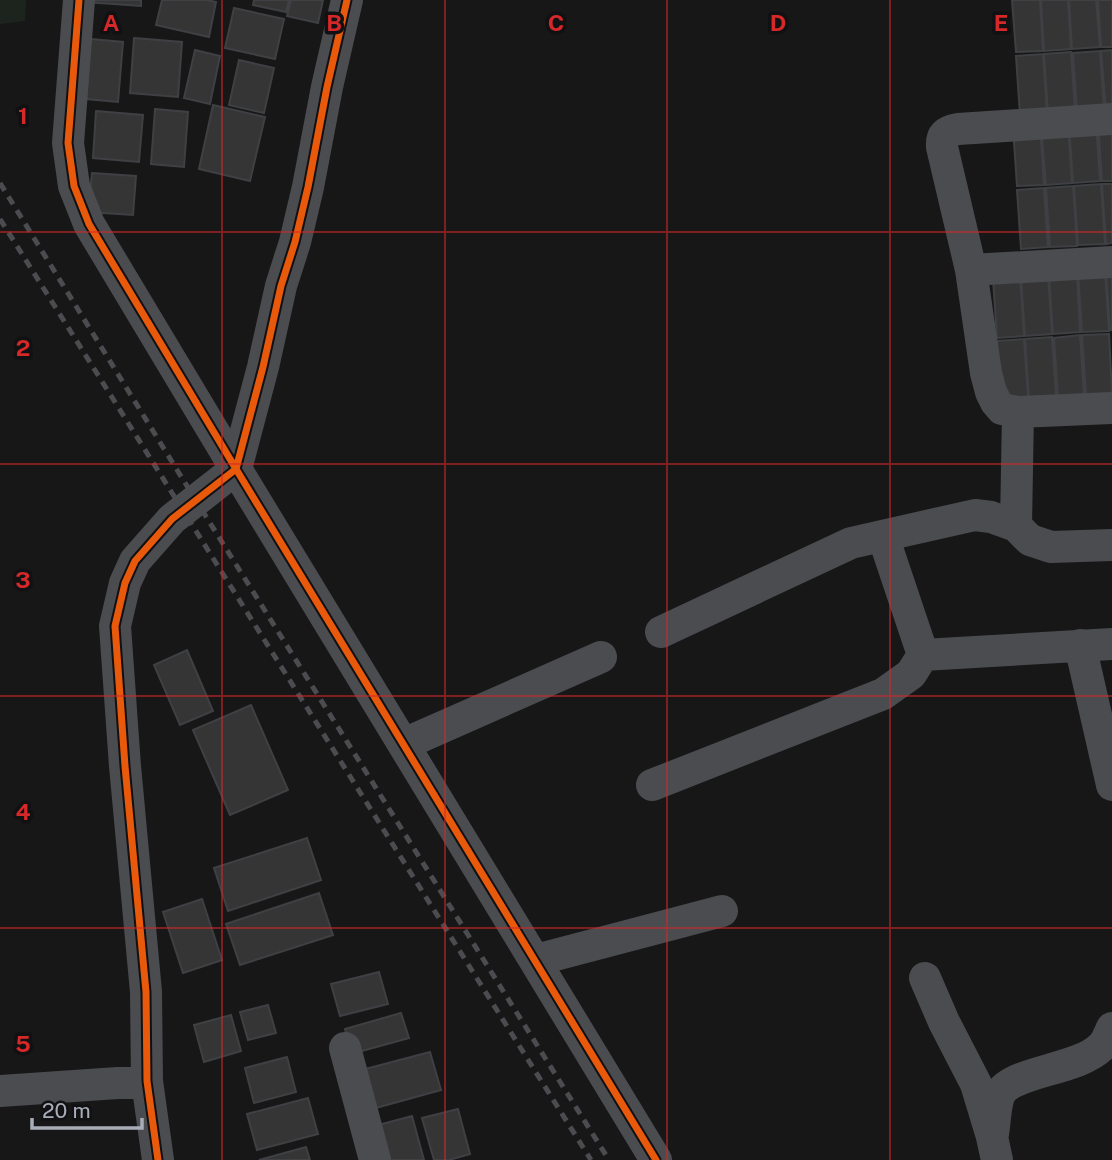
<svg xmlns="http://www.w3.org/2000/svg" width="1112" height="1160" font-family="'Public Sans',sans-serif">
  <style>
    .green { fill: #1d241e }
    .building { fill: #353536; stroke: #3f4043; stroke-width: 2 }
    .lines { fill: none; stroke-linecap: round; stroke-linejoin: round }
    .street { stroke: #4b4c50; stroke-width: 32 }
    .rail { stroke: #4b4c4f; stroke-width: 5; stroke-dasharray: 9 7; stroke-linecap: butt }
    .cycleway-casing { stroke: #111113; stroke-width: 11 }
    .cycleway { stroke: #e8590c; stroke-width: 7 }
    .grid { fill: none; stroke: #d62828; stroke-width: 2; stroke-opacity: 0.55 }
    .grid-label { font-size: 23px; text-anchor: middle; font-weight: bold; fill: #d62828; stroke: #111113; stroke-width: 7; stroke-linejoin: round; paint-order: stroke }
  </style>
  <rect width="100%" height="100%" fill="#171717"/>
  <!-- green -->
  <path class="green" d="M0 0H26L25 21 0 24Z"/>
  <!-- building -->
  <path class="building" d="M85 0H141V6L85 2Z
    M162 0H207L216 2 209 37 156 25Z
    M254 0H289L286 12 253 5Z
    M291 0H323L318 23 287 16Z
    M1012 0H1040L1043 51 1016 52Z
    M1041 0H1068L1071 49 1044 51Z
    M1069 0H1096L1100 47 1072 49Z
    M1098 0H1112V47H1101Z
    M234 8 284 19 275 59 225 48Z
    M134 38 182 42 178 97 130 93Z
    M91 39 123 42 118 102 86 99Z
    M195 50 220 56 210 104 184 98Z
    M1112 50V109L1106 110 1101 51Z
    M1100 51 1104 110 1077 111 1073 53Z
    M1071 52 1075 111 1048 113 1044 54Z
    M1043 54 1047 113 1020 115 1016 56Z
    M239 60 274 68 264 113 229 105Z
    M213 105 265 117 250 181 199 169Z
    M155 109 188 112 184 167 151 164Z
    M96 111 143 115 139 162 93 158Z
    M1112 121V181H1102L1098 122Z
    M1096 122 1100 181 1073 183 1069 124Z
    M1068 124 1072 183 1046 185 1041 126Z
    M1040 126 1044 185 1017 186 1013 127Z
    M92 173 136 176 133 215 88 212Z
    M1101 184 1105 244 1078 245 1074 186Z
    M1102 184H1112V243L1106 244Z
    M1073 186 1077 246 1050 247 1046 188Z
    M1044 188 1048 247 1021 249 1017 190Z
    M1105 271 1109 331 1082 332 1078 273Z
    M1112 271V330H1110L1106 272Z
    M1077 273 1080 332 1053 334 1049 275Z
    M1048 275 1052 334 1025 336 1021 277Z
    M1020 276 1024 336 997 338 993 279Z
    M1109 334 1112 393 1086 395 1082 335Z
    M1080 335 1084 395 1058 396 1054 338Z
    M1052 337 1056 396 1029 398 1025 339Z
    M1024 339 1028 398 1001 400 997 341Z
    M187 650 213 711 180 725 154 665Z
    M251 705 288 790 230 815 193 730Z
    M307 838 321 880 228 911 214 868Z
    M319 893 333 935 240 965 226 924Z
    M202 899 222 960 183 973 163 912Z
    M379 972 388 1004 340 1016 331 984Z
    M268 1005 276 1033 248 1040 240 1012Z
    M401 1013 409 1038 351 1054 345 1029Z
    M231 1015 241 1051 204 1062 194 1025Z
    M430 1052 441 1090 365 1111 354 1072Z
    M287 1057 296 1092 254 1103 245 1068Z
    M308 1098 318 1134 257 1150 247 1114Z
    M458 1109 470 1154 449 1160H434L422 1118Z
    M412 1116 424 1160H380L371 1127Z
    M306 1147 310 1160H259Z"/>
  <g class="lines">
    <!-- street -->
    <path class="street" d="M79 0 68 143 74 186 89 224 236 469 656 1160
      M1112 119 958 129C946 131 941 135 942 147L971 270 986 373 991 392 996 402 1002 409 1018 412 1112 408
      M971 270 1112 262
      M1016 526 1018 412
      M883 536 923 655 1112 644
      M661 632 851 543 975 515 991 517 1016 526 1030 540 1051 547 1112 545
      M1080 645 1112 785
      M404 744 601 657
      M652 785 883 694 911 674 923 655
      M536 960 722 911
      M925 978 944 1022 976 1084 992 1137 997 1160
      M345 1048 375 1160
      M0 1091 147 1081
      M993 1134C995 1122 995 1108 999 1096 1008 1071 1077 1071 1101 1047 1106 1043 1109 1034 1112 1028
      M158 1160 147 1081 146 992 125 766 115 626 125 583 135 561 172 519 236 469 263 367 281 286 295 242 308 187 327 87 347 0"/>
    <!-- rail -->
    <path class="rail" d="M0 183 195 499 609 1160
      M0 219 591 1160"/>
    <!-- cycleway casing -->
    <g class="cycleway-casing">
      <path id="cycleway" d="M79 0 68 143 74 186 89 224 236 469 656 1160
        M158 1160 147 1081 146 992 125 766 115 626 125 583 135 561 172 519 236 469 263 367 281 286 295 242 308 187 327 87 347 0"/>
    </g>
    <!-- cycleway -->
    <use href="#cycleway" class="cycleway"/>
  </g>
  <!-- grid -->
  <path class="grid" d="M222 0V1160M445 0V1160M667 0V1160M890 0V1160M0 232H1112M0 464H1112M0 696H1112M0 928H1112"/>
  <g class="grid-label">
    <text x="111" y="31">A</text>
    <text x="334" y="31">B</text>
    <text x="556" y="31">C</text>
    <text x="778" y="31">D</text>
    <text x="1001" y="31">E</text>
    <text x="23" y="124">1</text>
    <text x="23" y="356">2</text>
    <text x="23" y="588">3</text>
    <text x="23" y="820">4</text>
    <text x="23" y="1052">5</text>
  </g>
  <!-- scale -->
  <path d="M32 1118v10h110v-10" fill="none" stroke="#a8adb8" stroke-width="3.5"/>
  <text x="42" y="1118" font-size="21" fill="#a8adb8" stroke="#111113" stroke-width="5" paint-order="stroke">20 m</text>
</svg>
